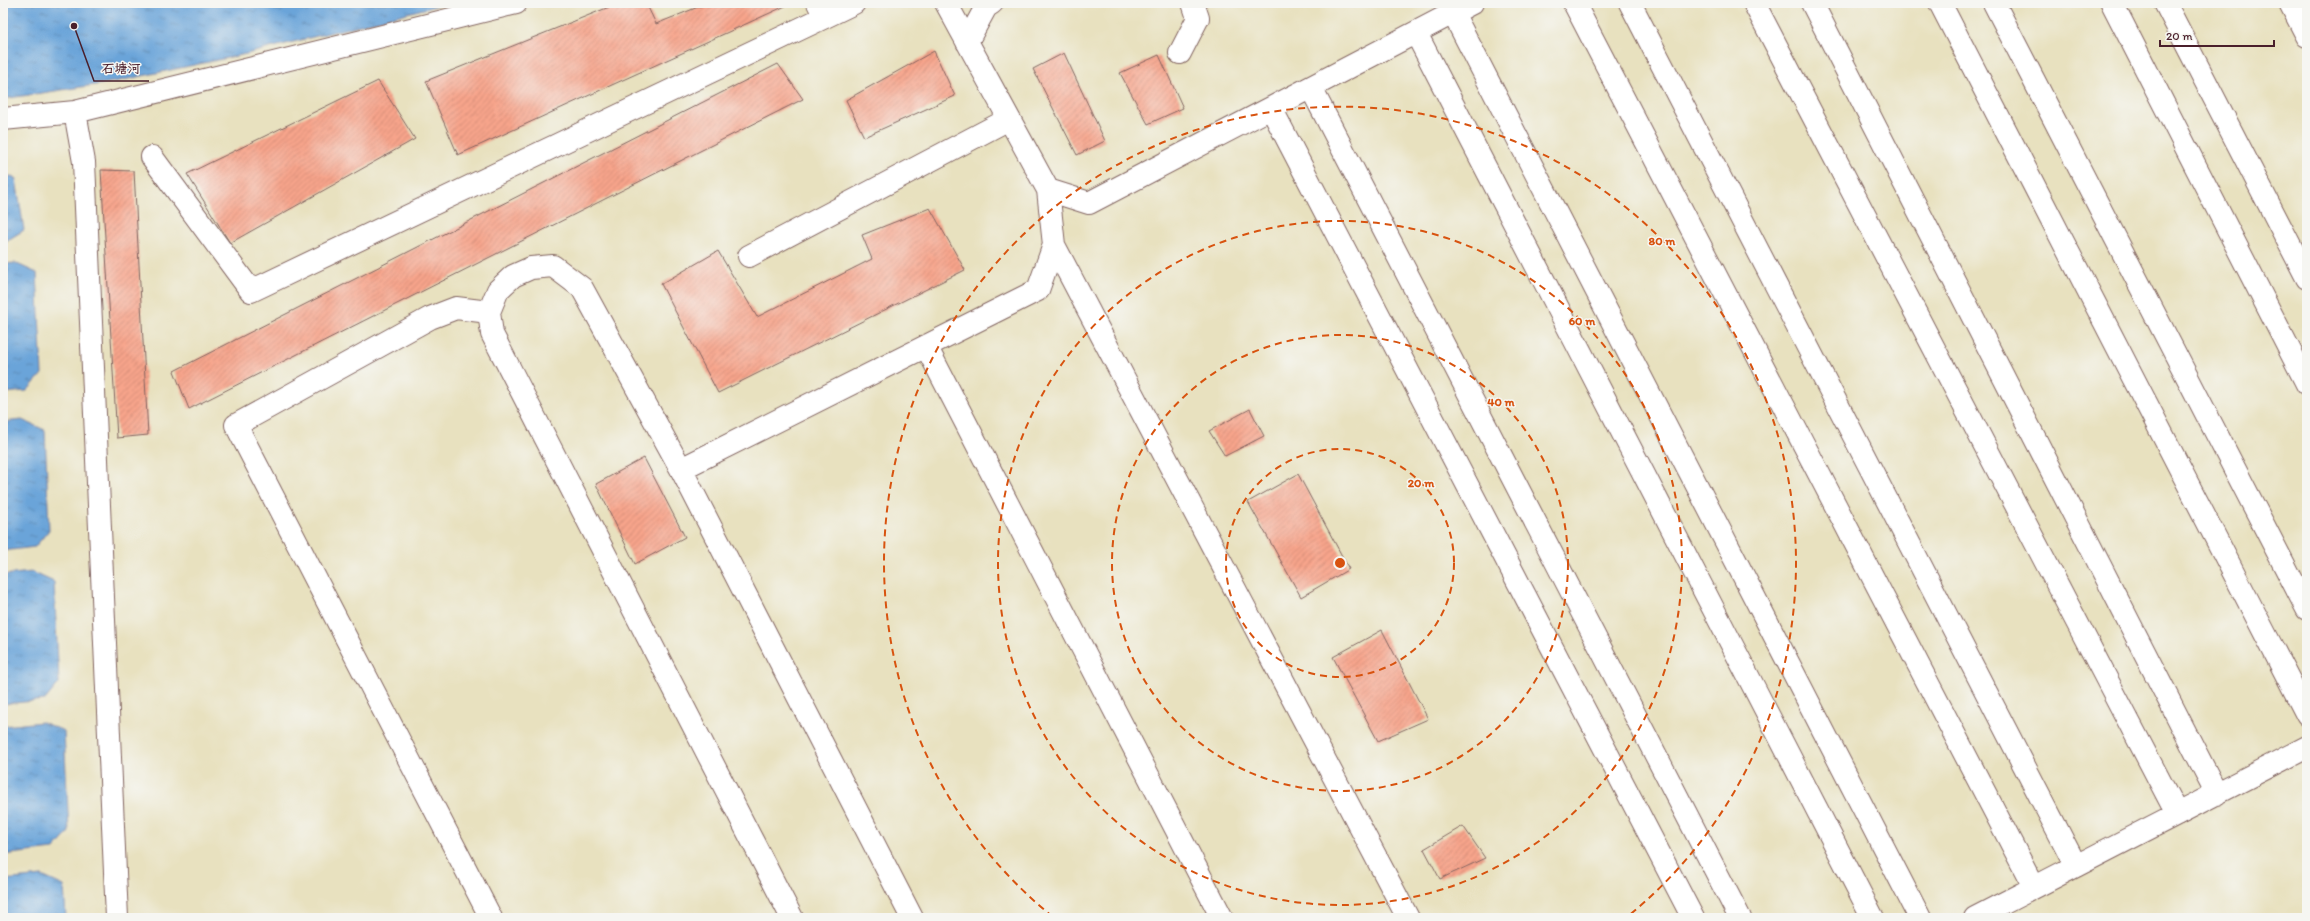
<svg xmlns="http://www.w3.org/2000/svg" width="2310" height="921" font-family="Itim,'LXGW WenKai TC',sans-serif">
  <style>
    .water { fill: url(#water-ripples); stroke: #5a6282 }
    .building { fill: url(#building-hatch) }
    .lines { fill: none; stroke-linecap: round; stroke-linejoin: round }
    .minor-casing { stroke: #81635f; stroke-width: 24 }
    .minor { stroke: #fff; stroke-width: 22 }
    .ring { fill: none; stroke: #d8530f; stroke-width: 2; stroke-dasharray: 7 5 }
    .centre { fill: #d8530f; stroke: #f6f6f2; stroke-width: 2 }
    .ring-label { font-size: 12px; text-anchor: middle; font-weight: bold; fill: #d8530f; stroke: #f6f6f2; stroke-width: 3; stroke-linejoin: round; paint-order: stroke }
    .leader { fill: none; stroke: #4a1f2b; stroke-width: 1.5 }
    .callout-dot { fill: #4a1f2b; stroke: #f6f6f2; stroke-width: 1.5 }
    .callout-label { font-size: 13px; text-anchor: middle; font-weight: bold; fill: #4a1f2b; stroke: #f6f6f2; stroke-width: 3; stroke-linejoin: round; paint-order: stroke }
  </style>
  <defs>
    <pattern id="water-ripples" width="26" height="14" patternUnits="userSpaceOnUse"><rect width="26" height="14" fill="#6aa4d9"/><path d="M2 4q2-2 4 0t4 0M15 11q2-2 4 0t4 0" fill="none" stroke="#5985b0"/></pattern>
    <pattern id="building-hatch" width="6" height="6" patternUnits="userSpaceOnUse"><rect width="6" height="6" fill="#f7a48b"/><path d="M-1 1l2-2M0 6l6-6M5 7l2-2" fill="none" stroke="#ca8572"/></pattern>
  </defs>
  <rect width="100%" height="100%" fill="#f6f6f2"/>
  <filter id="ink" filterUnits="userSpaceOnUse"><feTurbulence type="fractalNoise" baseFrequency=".025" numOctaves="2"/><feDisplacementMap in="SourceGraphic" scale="8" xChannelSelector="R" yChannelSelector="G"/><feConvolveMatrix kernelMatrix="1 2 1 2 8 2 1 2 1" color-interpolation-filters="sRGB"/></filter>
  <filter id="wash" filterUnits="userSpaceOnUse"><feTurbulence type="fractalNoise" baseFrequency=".012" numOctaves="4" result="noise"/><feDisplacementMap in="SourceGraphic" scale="16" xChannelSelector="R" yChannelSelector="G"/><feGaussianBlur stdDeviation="0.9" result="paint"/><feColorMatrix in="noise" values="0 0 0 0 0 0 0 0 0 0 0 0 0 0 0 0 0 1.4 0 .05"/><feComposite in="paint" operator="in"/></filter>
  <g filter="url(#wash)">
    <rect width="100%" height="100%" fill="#e8e1bf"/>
    <!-- water -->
    <path class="water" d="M3 3H447L246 54 114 82 3 99Z
      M3 173 16 179 24 230 3 243Z
      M15 263 37 273 42 374 27 391 3 393V264Z
      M22 420 45 430 49 530 35 547 3 551V422Z
      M32 572 54 582 59 683 45 700 3 704V575Z
      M42 722 64 731 69 832 54 849 3 855V726Z
      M42 876 64 886 66 918H3V880Z"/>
    <g id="blocks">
      <!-- building -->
      <path class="building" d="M619 3H646L656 24 708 3H792L458 155 426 81Z
        M934 51 955 96 864 137 846 100Z
        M1064 53 1105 141 1077 155 1033 69Z
        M1159 55 1183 108 1148 124 1120 73Z
        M778 64 803 99 189 409 174 371Z
        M378 81 415 139 230 243 187 174Z
        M101 170 134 171 148 435 117 438Z
        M930 208 965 270 718 393 661 284 718 251 757 317 872 259 862 235Z
        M1250 409 1264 436 1225 456 1209 431Z
        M644 458 685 537 635 564 596 484Z
        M1298 474 1349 569 1301 597 1248 502Z
        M1382 630 1428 719 1378 741 1333 657Z
        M1463 826 1485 858 1440 879 1424 849Z"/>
    </g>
  </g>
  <g filter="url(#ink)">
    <use href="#blocks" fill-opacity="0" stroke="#81635f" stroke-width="1"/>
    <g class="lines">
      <!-- minor casing -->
      <g class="minor-casing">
        <path id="minor" d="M818 3 825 17 854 3
          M1574 3 2034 887
          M1630 3 2076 866
          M1754 3 2177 814
          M1812 3 2217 794
          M1940 3 2307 715
          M1994 3 2307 609
          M2112 3 2307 384
          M2165 3 2307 278
          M2290 3 2307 36
          M1453 13 1920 918
          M1416 33 1873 918
          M967 42 986 7 992 3
          M1180 53 1198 18 1193 3
          M1311 88 1740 918
          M1271 108 1693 918
          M75 112 84 162 117 918
          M3 119 75 112 516 3
          M152 157 251 291 825 17
          M1048 190 1089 203 1472 3
          M1054 245 1408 918
          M749 256 1009 119
          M489 312 456 308 430 318 236 425 491 918
          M926 346 1222 918
          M681 469 1038 290 1054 245 1048 190 946 3
          M792 918 492 334 489 312 498 290 513 276 531 268 553 266 582 288 681 469 912 918
          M1975 918 2307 747"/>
      </g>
      <!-- minor -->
      <use href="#minor" class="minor"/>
    </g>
  </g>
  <!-- distance rings -->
  <g class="ring">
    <circle cx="1340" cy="563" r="114"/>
    <circle cx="1340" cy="563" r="228"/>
    <circle cx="1340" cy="563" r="342"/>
    <path d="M1053 917A456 456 0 1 1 1627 917"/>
  </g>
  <circle cx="1340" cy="563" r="6" class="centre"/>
  <g class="ring-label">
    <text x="1662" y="245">80 m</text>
    <text x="1582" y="325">60 m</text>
    <text x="1501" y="406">40 m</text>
    <text x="1421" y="487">20 m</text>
  </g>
  <!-- callouts -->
  <path class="leader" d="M74 26L94 81H149"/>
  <circle class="callout-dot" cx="74" cy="26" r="4"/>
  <g class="callout-label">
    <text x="121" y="73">石塘河</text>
  </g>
  <!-- margin -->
  <rect width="2310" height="921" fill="none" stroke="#f6f6f2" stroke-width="16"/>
  <!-- scale -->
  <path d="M2160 40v6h114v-6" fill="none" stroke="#4a1f2b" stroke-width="2"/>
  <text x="2166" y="40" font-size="12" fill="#4a1f2b" stroke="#f6f6f2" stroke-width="3" paint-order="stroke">20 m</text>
</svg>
